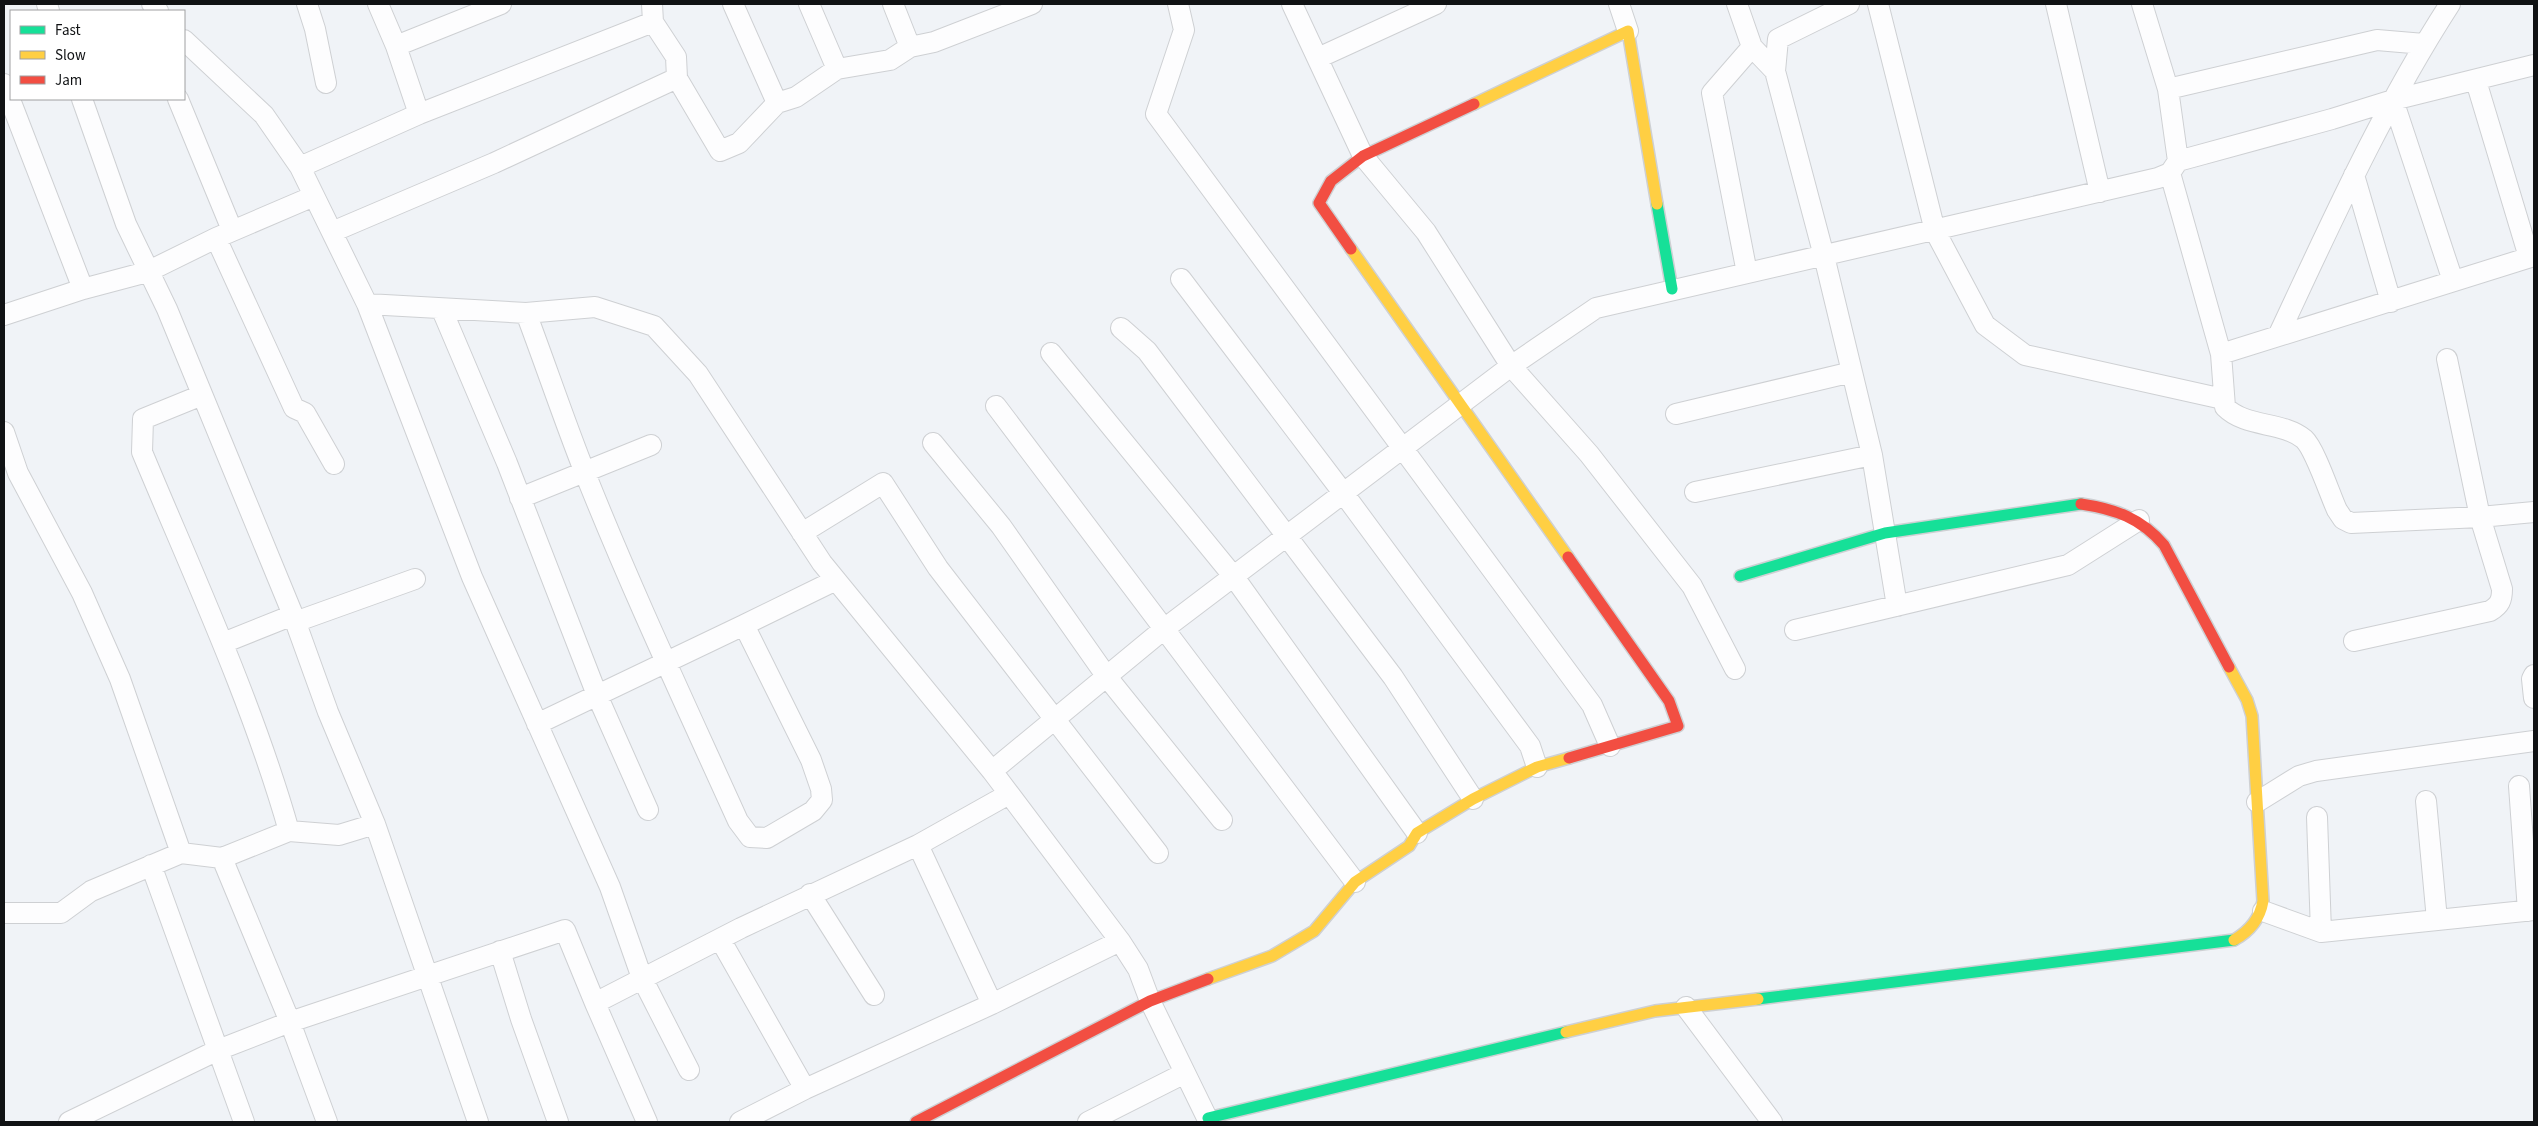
<svg xmlns="http://www.w3.org/2000/svg" width="2538" height="1126" font-family="'Source Sans 3',sans-serif">
  <style>
    .lines { fill: none; stroke-linecap: round; stroke-linejoin: round }
    .street-casing { stroke: #ced0d3; stroke-width: 22 }
    .fast-casing { stroke: #ced0d3; stroke-width: 14 }
    .slow-casing { stroke: #ced0d3; stroke-width: 14 }
    .jam-casing { stroke: #ced0d3; stroke-width: 14 }
    .street { stroke: #fdfdfe; stroke-width: 20 }
    .fast { stroke: #16e098; stroke-width: 11 }
    .slow { stroke: #ffcf43; stroke-width: 11 }
    .jam { stroke: #f24e42; stroke-width: 11 }
  </style>
  <rect width="100%" height="100%" fill="#f0f3f7"/>
  <g class="lines">
    <!-- street casing -->
    <g class="street-casing">
      <path id="street" d="M47 4 49 11
        M152 4 158 11
        M307 4 315 29 326 83
        M652 4 653 22 676 57 677 78 720 151 739 143 777 103 796 97 837 69 890 60 910 47 934 42 1032 4
        M733 4 777 103
        M809 4 837 69
        M893 4 910 47
        M1178 4 1184 30 1156 114 1592 705 1610 746
        M1292 4 1363 156 1426 232 1511 366 1589 454 1692 586 1735 669
        M1619 4 1628 31
        M1737 4 1752 47 1775 71 1824 256 1872 455 1897 606
        M1878 4 1935 231 1985 325 2025 355 2223 399
        M2056 4 2100 192
        M2142 4 2168 89 2178 161
        M184 40 264 115 300 167 367 304 526 313 595 307 654 326 698 374 822 563 992 771 1120 941 1138 969 1150 1001 1209 1122
        M396 46 501 4
        M1318 58 1436 4
        M1775 71 1778 39 1849 4
        M2476 81 2529 257
        M4 84 83 289
        M2168 89 2377 40 2424 44
        M82 99 126 224 167 309 293 615 328 712 375 824 478 1122
        M178 99 232 230
        M2393 100 2453 281
        M419 114 653 22
        M300 167 419 114 396 46 378 4
        M2170 173 2221 354 2534 256
        M2354 175 2391 302
        M314 196 216 238 294 408 305 413 334 464
        M332 232 494 163 677 78
        M1747 273 1712 93 1752 47
        M1181 279 1344 494 1530 746 1537 767
        M367 304 472 577 610 887 642 978 689 1070
        M442 310 507 463 597 695 648 810
        M526 313C546 366 564 420 585 473 632 591 686 706 738 821L750 837 767 838 813 811 822 800 821 789 811 760 744 625 537 724
        M4 315 83 289 147 272 216 238
        M1121 328 1147 351 1393 677 1473 799
        M2278 336C2331 223 2382 109 2450 4
        M1051 353 1234 577 1417 833
        M2221 354 2225 407C2246 428 2282 421 2304 439 2315 449 2330 495 2337 510L2343 519 2351 523 2480 517 2534 512
        M202 395 143 419 142 452C194 577 252 701 289 831
        M996 406 1355 882
        M1676 414 1852 372
        M4 432 18 473 82 593 120 679 181 853 222 858
        M933 443 1001 526 1107 677 1222 820
        M1695 492 1872 455
        M520 498 651 445
        M802 533 883 483 938 568 1158 853
        M295 622 415 579
        M744 625 836 580
        M1795 630 2068 565 2139 520
        M2354 641 2490 611C2500 605 2502 600 2502 589L2480 517 2447 359
        M223 643 293 615
        M2534 675 2532 679 2534 698
        M992 771 1164 629 1511 366 1596 308 2158 178 2170 173 2178 161 2332 119 2393 100 2534 65
        M2519 786 2528 911
        M2426 801 2437 920
        M2257 802 2299 776 2316 771 2534 741
        M2317 817 2321 932
        M151 865 244 1122
        M810 894 874 995
        M2263 911 2321 932 2534 910
        M4 913H61L91 891 181 853
        M720 939 805 1089
        M500 951 521 1019 558 1122
        M992 1004 918 845 1009 794
        M1686 1007 1772 1122
        M69 1122 218 1050 290 1022 565 930 595 1003
        M327 1122 290 1022 222 858 289 831 339 835 375 824
        M647 1122 595 1003 741 928 918 845
        M740 1122 805 1089 992 1004 1120 941
        M1088 1122 1185 1073"/>
    </g>
    <!-- fast casing -->
    <g class="fast-casing">
      <path id="fast" d="M1657 204 1672 289
        M1740 576 1885 533 2081 504
        M1758 999 2234 940
        M1208 1118 1566 1032"/>
    </g>
    <!-- slow casing -->
    <g class="slow-casing">
      <path id="slow" d="M1474 104 1628 31 1657 204
        M1351 249 1568 557
        M2229 667 2247 700 2252 716 2263 901C2260 919 2250 931 2234 940
        M1208 979 1272 956 1314 931 1355 882 1409 846 1417 833 1473 799 1537 767 1569 758
        M1566 1032 1655 1011 1758 999"/>
    </g>
    <!-- jam casing -->
    <g class="jam-casing">
      <path id="jam" d="M1351 249 1319 203 1331 181 1363 156 1474 104
        M2081 504C2115 509 2141 518 2164 545L2229 667
        M1568 557 1669 701 1678 726 1569 758
        M916 1122 1150 1001 1208 979"/>
    </g>
    <!-- street -->
    <use href="#street" class="street"/>
    <!-- fast -->
    <use href="#fast" class="fast"/>
    <!-- slow -->
    <use href="#slow" class="slow"/>
    <!-- jam -->
    <use href="#jam" class="jam"/>
  </g>
  <!-- border -->
  <rect width="2538" height="1126" fill="none" stroke="#101214" stroke-width="10"/>
  <!-- legend -->
  <rect x="10" y="10" width="175" height="90" fill="#ffffff" stroke="#9fa0a1"/>
  <rect x="20" y="26" width="25" height="8" fill="#16e098" stroke="#9fa0a1"/>
  <text x="55" y="35" font-size="15" fill="#101214">Fast</text>
  <rect x="20" y="51" width="25" height="8" fill="#ffcf43" stroke="#9fa0a1"/>
  <text x="55" y="60" font-size="15" fill="#101214">Slow</text>
  <rect x="20" y="76" width="25" height="8" fill="#f24e42" stroke="#9fa0a1"/>
  <text x="55" y="85" font-size="15" fill="#101214">Jam</text>
</svg>
